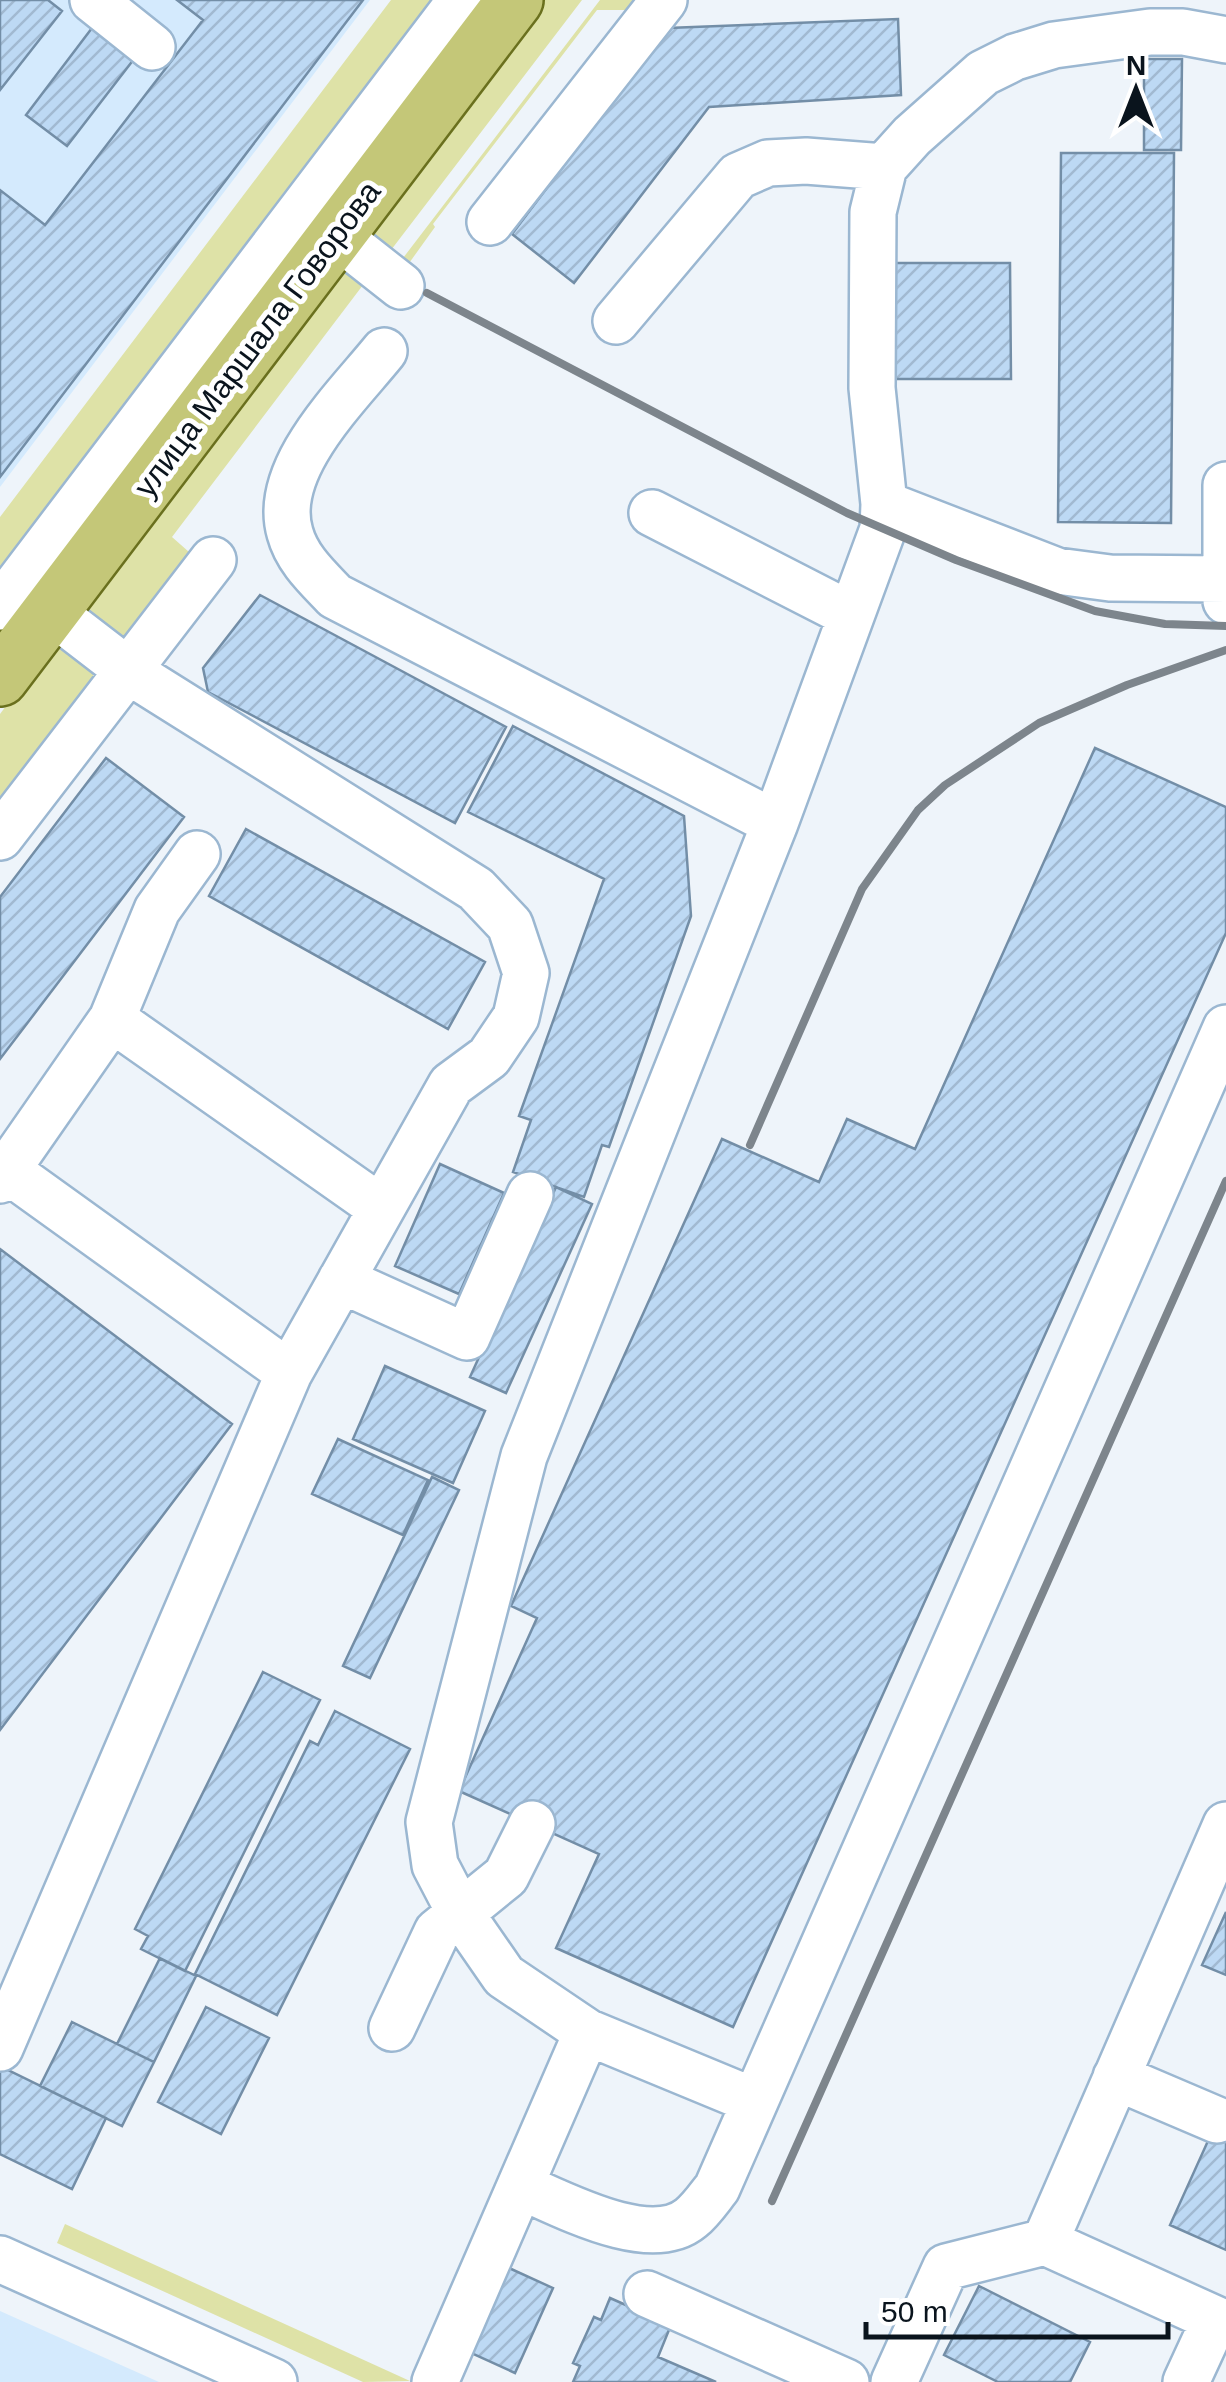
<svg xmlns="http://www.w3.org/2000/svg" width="1226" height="2382" font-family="Helvetica,sans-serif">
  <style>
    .built { fill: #d4eafd }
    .green { fill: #dee2a7 }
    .building { fill: url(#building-hatch); stroke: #738ea7; stroke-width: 2.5 }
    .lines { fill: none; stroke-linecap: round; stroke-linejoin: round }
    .minor-casing { stroke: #9bb7d1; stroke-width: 50 }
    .major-casing { stroke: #6a701e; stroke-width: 60 }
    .minor { stroke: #fff; stroke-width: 45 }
    .major { stroke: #c4c778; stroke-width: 55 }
    .rail { stroke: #7d858c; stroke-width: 8 }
    .labels { text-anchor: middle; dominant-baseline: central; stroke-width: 10; stroke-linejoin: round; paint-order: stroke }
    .street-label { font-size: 32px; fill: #0a141d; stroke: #fff }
  </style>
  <defs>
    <pattern id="building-hatch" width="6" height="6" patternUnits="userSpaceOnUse" patternTransform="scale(2.5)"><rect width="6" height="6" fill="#bdd9f4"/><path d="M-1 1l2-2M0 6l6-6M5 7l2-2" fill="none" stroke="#a1b9d1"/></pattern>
  </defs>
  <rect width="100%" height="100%" fill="#eef4fa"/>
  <!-- built -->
  <path class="built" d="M0 0H370L0 487Z
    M0 2311 159 2382H0Z"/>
  <!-- green -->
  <path class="green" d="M391 0H433L0 572V517Z
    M543 0H582L388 254 379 247 369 230Z
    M600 0H640L633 10H597L433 224 435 227 407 266 400 262Z
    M338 271 366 281 172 537 189 552 121 640 90 617 83 606Z
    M51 646 67 650 96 672 0 798V714Z
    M65 2224 410 2381 363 2382 57 2243Z"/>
  <!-- building -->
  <path class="building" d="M0 0H48L62 11 0 90Z
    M177 0H363L0 477V190L45 225 203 20Z
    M898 19 901 95 709 107 574 283 512 234 668 28Z
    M92 28 134 59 67 146 26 115Z
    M1144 59H1182L1181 150H1144Z
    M1061 153H1174L1171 523 1058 522Z
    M893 263H1010L1011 379H893Z
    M260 595 506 727 455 823 208 692 203 668Z
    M513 726 684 816 691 916 609 1147 602 1145 584 1197 513 1172 531 1120 519 1116 604 879 468 812Z
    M1095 748 1226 807V933L733 2027 556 1948 599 1854 459 1791 537 1618 511 1606 722 1139 819 1182 847 1119 915 1149Z
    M106 758 184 817 0 1059V897Z
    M246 829 485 962 448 1029 209 896Z
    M440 1164 504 1193 459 1294 395 1266Z
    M556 1187 592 1204 506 1393 470 1377Z
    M0 1249 232 1424 0 1730Z
    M385 1366 485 1411 453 1483 353 1439Z
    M338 1439 428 1480 403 1535 312 1494Z
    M432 1477 459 1490 370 1678 343 1666Z
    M263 1672 320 1700 185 1971 141 1949 148 1936 135 1929Z
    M335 1711 410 1749 277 2015 195 1974 310 1741 318 1745Z
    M1226 1912V1975L1202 1965Z
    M160 1958 196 1976 154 2062 117 2044Z
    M206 2007 269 2038 221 2134 158 2102Z
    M72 2022 154 2062 122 2126 40 2086Z
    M0 2066 106 2118 72 2189 0 2154Z
    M1226 2101V2250L1170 2225Z
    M509 2268 553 2288 515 2373 471 2353Z
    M979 2286 1090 2342 1070 2382H998L944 2355Z
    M610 2298 671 2325 658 2357 716 2382H573L580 2366 573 2363 594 2317 601 2320Z"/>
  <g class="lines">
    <!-- minor casing -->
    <g class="minor-casing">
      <path id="minor" d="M93 0 152 47
        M312 216 401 286
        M490 222 664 0
        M616 321 738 176 768 163 806 161 884 167
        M384 351C347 397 271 469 290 533 297 559 317 577 335 596L775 823
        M1226 485V601
        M884 504 1057 571 1110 578 1226 579
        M652 513 851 615
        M0 607 461 0
        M0 837 213 560
        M112 1019 381 1208
        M7 1170 289 1373
        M0 1180 112 1019 157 910 197 854
        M341 1280 467 1337 530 1195
        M392 2028 437 1932 506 1876 532 1824
        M587 2032 754 2101
        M0 2048 289 1373 451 1085 489 1057 516 1017 526 973 510 925 476 889 130 672 17 585
        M1116 2077 1217 2120
        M520 2186C562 2204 650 2252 691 2218 701 2210 709 2198 717 2188L1226 1028
        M1045 2242 1226 2324
        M0 2259 274 2382
        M647 2294 846 2382
        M435 2382 587 2032 504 1976 459 1911 435 1865 429 1822 524 1456 775 823 883 529 884 504 872 388 873 212 884 167 912 136 983 73 1015 57 1054 45 1150 32H1183L1226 40
        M894 2382 946 2267 1045 2242 1226 1825
        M1186 2382 1215 2319"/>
    </g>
    <!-- major casing -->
    <g class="major-casing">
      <path id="major" d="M0 678 515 0"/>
    </g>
    <!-- minor -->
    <use href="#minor" class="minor"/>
    <!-- major -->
    <use href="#major" class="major"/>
    <!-- rail -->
    <path class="rail" d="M427 293 847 513 956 560 1095 611 1165 624 1226 626
      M750 1145 862 889 918 810 945 785 1039 723 1127 685 1226 650
      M772 2201 1226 1181"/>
  </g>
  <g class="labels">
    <!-- street labels -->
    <g class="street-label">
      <text transform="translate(257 339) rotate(-53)">улица Маршала Говорова</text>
    </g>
  </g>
  <!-- north arrow -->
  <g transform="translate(1136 90)" stroke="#ffffff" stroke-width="8" paint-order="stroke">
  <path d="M0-8L18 38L0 25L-18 38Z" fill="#0a141d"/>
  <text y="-15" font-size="28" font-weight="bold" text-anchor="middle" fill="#0a141d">N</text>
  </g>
  <!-- scale -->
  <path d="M866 2322v15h302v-15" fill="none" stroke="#0a141d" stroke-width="5"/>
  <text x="881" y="2322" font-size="30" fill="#0a141d" stroke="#ffffff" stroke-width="8" paint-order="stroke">50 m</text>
</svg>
